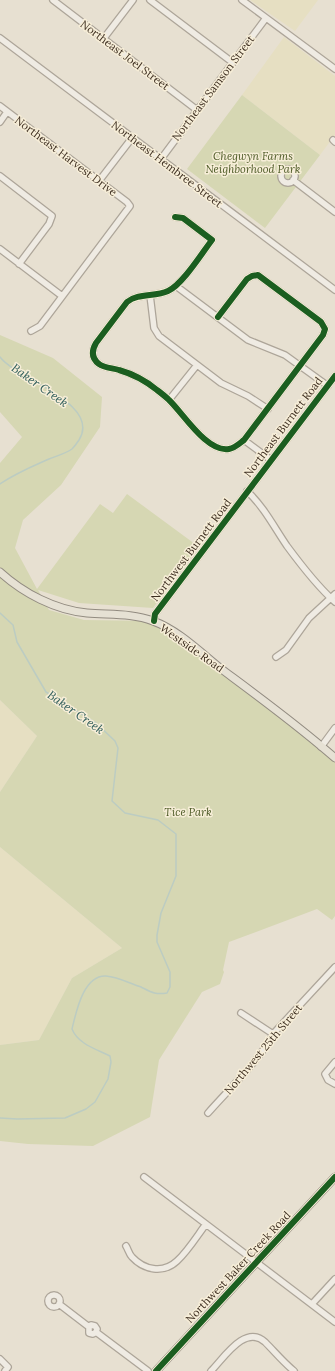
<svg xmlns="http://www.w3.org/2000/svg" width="335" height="1371" font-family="Lora,serif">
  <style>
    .farmland { fill: #e6dfc2 }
    .green { fill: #d6d7b3 }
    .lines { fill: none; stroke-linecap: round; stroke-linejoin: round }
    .stream { stroke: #bcccc2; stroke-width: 1.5 }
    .minor-casing { stroke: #ada599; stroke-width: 8 }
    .major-casing { stroke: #928b80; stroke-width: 9 }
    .minor { stroke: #efebe3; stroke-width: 5.5 }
    .major { stroke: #e6e1d4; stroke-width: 7 }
    .cycleway-casing { stroke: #f7eed8; stroke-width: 8 }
    .cycleway { stroke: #1b5e20; stroke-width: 6 }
    .labels { text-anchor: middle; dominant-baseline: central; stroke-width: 3; stroke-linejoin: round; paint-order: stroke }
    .street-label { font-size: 11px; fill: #3d2e20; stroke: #f7eed8 }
    .park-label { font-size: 11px; font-style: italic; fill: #4d5a26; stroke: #f7eed8 }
    .water-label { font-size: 12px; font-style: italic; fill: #2f5d5a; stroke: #f7eed8 }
  </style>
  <rect width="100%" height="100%" fill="#e7e0d1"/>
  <!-- farmland -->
  <path class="farmland" d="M250 0H318L295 31Z
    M284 37 335 76V135L320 155 242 95Z
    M0 700 37 736 0 792Z
    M0 847 122 948 72 978 39 1040 0 1045Z"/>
  <!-- green -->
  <path class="green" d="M242 95 320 155 265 228 187 169Z
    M0 335 53 358 102 397 100 427 61 485 23 520 15 548 37 589 100 504 113 513 127 494 199 547 153 608 79 603 38 590 49 610 84 620 154 621 295 726 335 761V916L332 920 317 909 229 942 223 970 224 972 220 984 202 992 159 1060 150 1117 93 1146 28 1144 0 1141V1045L39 1040 72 978 122 948 0 847V792L37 736 0 700V463L22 437 0 412Z"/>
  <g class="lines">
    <!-- stream -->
    <path class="stream" d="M0 357C16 379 102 403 79 440 77 443 74 447 72 449 65 454 56 456 49 459 31 467 16 473 0 484
      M0 613 13 625 17 642 46 692 96 723 115 741 118 748 112 801 125 813 158 820 176 834V876L161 913 157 935V942L170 972V987L167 993C155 995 151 992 141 987 129 983 118 977 106 976 83 975 76 1013 72 1029 78 1044 96 1049 110 1056L111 1062 108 1079 95 1102 86 1109 65 1118 17 1119 0 1118"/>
    <!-- minor casing -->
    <g class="minor-casing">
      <path id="minor" d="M53 0 197 110
        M150 0 232 62
        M242 0 335 69
        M0 38 335 290
        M104 38 133 0
        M0 106 127 202 130 206 40 326 31 331
        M0 122 7 112
        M333 140 335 142
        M161 159 266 18
        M281 176a7 7 0 1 1 14 0a7 7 0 1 1-14 0Z
        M0 176 52 216 49 224 19 264
        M293 180 335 212
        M99 181 132 138
        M175 217 183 218 212 240C202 253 182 285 168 291 155 297 138 293 127 302L96 343C92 350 91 358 99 364 104 368 113 368 119 370 133 374 146 381 157 390 161 393 165 396 169 400 183 413 207 453 229 449 235 448 240 443 244 440L323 335 325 329 321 322 258 275 252 276 247 279 218 317
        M0 249 62 296
        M176 286 248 340 285 355 328 386
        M150 295 154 328 159 336 221 383 248 396 268 409
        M169 400 197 365
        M244 440 271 460
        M247 491C264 507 274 527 287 546 301 565 317 586 335 602
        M154 621 155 614 335 376
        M276 657 286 650 309 618 335 594
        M321 747 335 728
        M241 1013 273 1034
        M335 1062 325 1074 328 1080 335 1084
        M208 1113C228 1090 260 1060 273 1034L335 967
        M144 1177 335 1322
        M126 1246C128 1249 129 1254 132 1257 144 1270 163 1274 177 1261 188 1251 197 1236 206 1224
        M48 1301a6 6 0 1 1 12 0a6 6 0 1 1-12 0Z
        M59 1304 89 1327
        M312 1304 335 1279
        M96 1332 93 1334 89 1333V1327L91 1325 95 1326 97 1329 96 1332 148 1371
        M0 1359 8 1367 5 1371
        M211 1371C224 1358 245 1324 265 1342 275 1352 283 1362 294 1371"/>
    </g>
    <!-- major casing -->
    <g class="major-casing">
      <path id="major" d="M0 572C23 593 55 610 87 613 109 615 132 613 153 621 178 630 200 652 220 668 259 697 299 726 335 758
        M156 1371 335 1177"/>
    </g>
    <!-- minor -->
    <use href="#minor" class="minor"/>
    <!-- major -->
    <use href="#major" class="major"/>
    <!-- cycleway casing -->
    <g class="cycleway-casing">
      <path id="cycleway" d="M175 217 183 218 212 240C202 253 182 285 168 291 155 297 138 293 127 302L96 343C92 350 91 358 99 364 104 368 113 368 119 370 133 374 146 381 157 390 161 393 165 396 169 400 183 413 207 453 229 449 235 448 240 443 244 440L323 335 325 329 321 322 258 275 252 276 247 279 218 317
        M154 621 155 614 335 376
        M156 1371 335 1177"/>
    </g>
    <!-- cycleway -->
    <use href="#cycleway" class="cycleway"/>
  </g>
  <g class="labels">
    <!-- street labels -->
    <g class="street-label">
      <text transform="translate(125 55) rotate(37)">Northeast Joel Street</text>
      <text transform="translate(213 88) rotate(-53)">Northeast Samson Street</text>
      <text transform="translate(66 156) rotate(37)">Northeast Harvest Drive</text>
      <text transform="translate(167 164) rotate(37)">Northeast Hembree Street</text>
      <text transform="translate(283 427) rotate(-53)">Northeast Burnett Road</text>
      <text transform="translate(191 550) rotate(-53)">Northwest Burnett Road</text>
      <text transform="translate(192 648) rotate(35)">Westside Road</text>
      <text transform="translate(263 1049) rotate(-50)">Northwest 25th Street</text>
      <text transform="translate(238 1267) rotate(-47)">Northwest Baker Creek Road</text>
    </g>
    <!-- park labels -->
    <g class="park-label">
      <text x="253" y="156">Chegwyn Farms<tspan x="253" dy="13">Neighborhood Park</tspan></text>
      <text x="188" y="812">Tice Park</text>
    </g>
    <!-- water labels -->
    <g class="water-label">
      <text transform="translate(40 385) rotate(35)">Baker Creek</text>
      <text transform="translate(76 712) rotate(35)">Baker Creek</text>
    </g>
  </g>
</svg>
